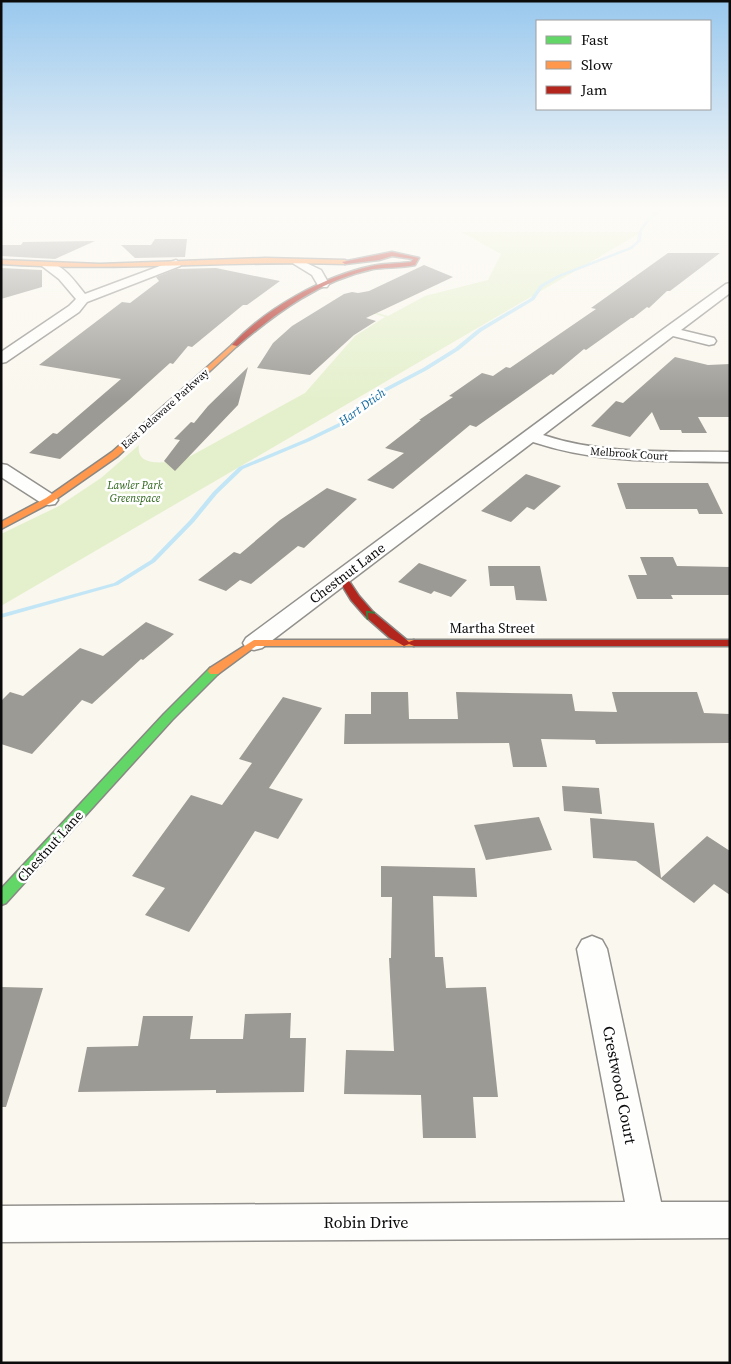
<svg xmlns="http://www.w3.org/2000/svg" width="731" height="1364" font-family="'Source Serif 4',serif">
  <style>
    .green { fill: #e4f0cc }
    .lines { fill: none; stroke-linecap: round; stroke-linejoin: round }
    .stream { fill: #c3e6f6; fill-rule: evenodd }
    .building { fill: #9c9a94 }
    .street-casing { stroke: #93918d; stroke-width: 3 }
    .fast-casing { stroke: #898884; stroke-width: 3 }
    .slow-casing { stroke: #898884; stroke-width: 3 }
    .jam-casing { stroke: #898884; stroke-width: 3 }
    .street { fill: #fefefc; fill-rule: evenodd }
    .fast { fill: #63d668; fill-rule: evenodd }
    .slow { fill: #ff974d; fill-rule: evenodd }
    .jam { fill: #b3261e; fill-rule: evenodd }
    .oneway { stroke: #3b7b3e }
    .labels { text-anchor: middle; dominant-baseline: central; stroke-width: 5; stroke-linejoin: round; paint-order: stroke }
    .far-street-label { font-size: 11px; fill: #0b0b0b; stroke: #fff }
    .far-park-label { font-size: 11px; font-style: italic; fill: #2c6419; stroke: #fff }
    .far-water-label { font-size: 12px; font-style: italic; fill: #1069a1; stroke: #fff }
    .street-label { font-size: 14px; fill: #0b0b0b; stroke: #fff }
    .near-street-label { font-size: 16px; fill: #0b0b0b; stroke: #fff }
  </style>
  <rect width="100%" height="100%" fill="#faf7ee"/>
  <!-- green -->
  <path class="green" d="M461 232H642L1 606V534L59 506 101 478 139 445C135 470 172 462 187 458L305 393 355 336 385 317 317 296 388 316 425 296 488 280 501 254Z"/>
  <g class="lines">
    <!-- stream -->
    <path class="stream" d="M658 210H662L647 224 642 231 641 241 632 249 560 277 543 287 534 300 482 331 459 350 427 370 387 391 343 425 310 441 243 469 217 494 194 522 155 562 118 585 1 618V614L114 583 151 560 190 520 213 492 239 467 306 439 339 423 383 389 423 368 455 348 478 329 531 298 540 285 558 275 630 247 637 241C638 226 647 218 658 210Z"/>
  </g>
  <!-- building -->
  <path class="building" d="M155 239H187L185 257 135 258 121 245H151Z
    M95 241 55 259 1 256V245H21L23 242Z
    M668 253H720L670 291H667L649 308 647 307 633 318H631L586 350 584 349 553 375 551 374 476 427 470 425 393 489 367 480 404 453 385 448 421 420H419L453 397 449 396 482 373 493 376 506 367 510 368 596 309 591 308Z
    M424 265 453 277 366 318 376 321 354 335 310 375 257 368 273 343 292 326 344 294 352 292 358 293 369 291Z
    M1 268 42 270V287L1 299Z
    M216 268 280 281 247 305H243L192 347 188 346 173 364 170 363 129 400 60 459 29 453 53 433 57 434 121 379 39 365 122 302 130 303 159 281 156 277 176 269Z
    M675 357 708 365 730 364V417H698L707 433H682L681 430H660L652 412 630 437 591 426 616 401 623 403Z
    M248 367 238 405 175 471 164 461 180 440 174 439 191 422 194 423 208 406Z
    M526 474 561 486 534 510 527 507 511 522 481 511Z
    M617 483H708L723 514H699L697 509H626Z
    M327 488 357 499 304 548 298 546 251 584 240 580 226 591 198 580 234 552 240 554 280 520Z
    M640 557H673L677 566 730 567V595H671L673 599H637L628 575H647Z
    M419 563 467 580 451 597 434 591 431 594 398 582Z
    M488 566H540L547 601 516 600 514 586H490Z
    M146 622 174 634 143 660 141 659 92 704 82 700 32 754 1 744V701L10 692 23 696 80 648 103 656Z
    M371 692H408L409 719H458L456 692 572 694 575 711 617 712 612 692H697L704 713 730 714V743L596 744 595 740 541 739 547 767H513L509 743 344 744 345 714H371Z
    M283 697 322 708 269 788 303 799 278 839 255 831 189 932 145 915 165 888 132 876 191 795 222 805 252 763 239 759Z
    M562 786 599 788 602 814 564 811Z
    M539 817 552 850 486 860 474 825Z
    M590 818 654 823 661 878 707 836 730 851V895L714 884 694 903 636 861 593 858Z
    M381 866 475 868 477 897 433 896 435 957H443L446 988 486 987 498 1097H473L476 1138H423L421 1095 344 1094 346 1050 394 1051 389 958H391L392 897H381Z
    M1 987 43 988 6 1107H1Z
    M291 1013 290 1038H306L304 1092 216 1093V1090L78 1092 87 1047 138 1046 143 1016H193L190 1039H243L245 1014Z"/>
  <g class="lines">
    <!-- street casing -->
    <g class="street-casing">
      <path id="street" d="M298 259 321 270 329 284 327 287H319L312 275 294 264 292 262Z
        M176 260 182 264 180 266 87 302 79 312 6 362 1 363V352L69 306 76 299 59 279 42 266 44 264C60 259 76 283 85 294Z
        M730 283V293L681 330 714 338 716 341 714 344 709 345 673 336 543 435C603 455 667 451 730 452V462C661 461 600 464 533 442L262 648 254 650 246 648 243 643 246 638 665 328 726 284Z
        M1 464 7 465 55 496 58 500 55 504 49 505 43 504 1 477Z
        M592 936 602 940 607 949 661 1202H730V1238L1 1242V1206L625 1202 577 949 582 940Z"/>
    </g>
    <!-- fast casing -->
    <g class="fast-casing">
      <path id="fast" d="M214 667 218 668 220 671 218 674 172 720 6 903 1 905V889L164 714 210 668Z"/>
    </g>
    <!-- slow casing -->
    <g class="slow-casing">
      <path id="slow" d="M265 258 345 260 348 262 345 264C230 260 116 272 1 264V260L100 264Z
        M233 344 238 345 118 456 52 502 1 529V522L46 498 112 452Z
        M254 640H414L419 643 414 646H256L218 674H210L208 671 210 668Z"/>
    </g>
    <!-- jam casing -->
    <g class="jam-casing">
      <path id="jam" d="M392 252 419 258 415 265C401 268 387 267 373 269 321 280 277 312 237 346L232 345C265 309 324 276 372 266 385 263 398 264 411 262L413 259 392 256 379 260 345 264 342 262Z
        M342 574 345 575 359 596 373 612 409 642 414 640H730V646H414L409 644 404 646 390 638 365 616 351 600 337 577Z"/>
    </g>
    <!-- street -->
    <use href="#street" class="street"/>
    <!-- fast -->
    <use href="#fast" class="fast"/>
    <!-- slow -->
    <use href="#slow" class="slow"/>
    <!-- jam -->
    <use href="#jam" class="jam"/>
  </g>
  <!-- one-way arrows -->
  <defs><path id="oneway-chevron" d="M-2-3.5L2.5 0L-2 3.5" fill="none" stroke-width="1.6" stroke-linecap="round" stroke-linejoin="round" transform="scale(1.25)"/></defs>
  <use class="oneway" href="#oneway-chevron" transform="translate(369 614) rotate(-134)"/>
  <!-- sky -->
  <linearGradient id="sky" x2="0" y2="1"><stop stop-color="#99c8ee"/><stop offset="0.52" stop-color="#fdfbf7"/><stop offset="1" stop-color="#fdfbf7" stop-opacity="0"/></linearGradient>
  <rect width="731" height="401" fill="url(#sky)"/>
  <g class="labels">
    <!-- far-street labels -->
    <g class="far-street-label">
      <text transform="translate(165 409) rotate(-42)">East Delaware Parkway</text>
      <text transform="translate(629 454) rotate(4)">Melbrook Court</text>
    </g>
    <!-- far-park labels -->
    <g class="far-park-label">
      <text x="135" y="485">Lawler Park<tspan x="135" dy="13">Greenspace</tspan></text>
    </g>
    <!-- far-water labels -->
    <g class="far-water-label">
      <text transform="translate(362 407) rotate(-36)">Hart Dtich</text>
    </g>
    <!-- street labels -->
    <g class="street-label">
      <text transform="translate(347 573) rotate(-37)">Chestnut Lane</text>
      <text x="492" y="628">Martha Street</text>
      <text transform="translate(50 846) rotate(-48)">Chestnut Lane</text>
    </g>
    <!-- near-street labels -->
    <g class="near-street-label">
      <text transform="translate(620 1085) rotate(79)">Crestwood Court</text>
      <text x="366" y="1222">Robin Drive</text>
    </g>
  </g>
  <!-- border -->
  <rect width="731" height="1364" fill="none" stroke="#0b0b0b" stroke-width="5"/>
  <!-- legend -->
  <rect x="536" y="20" width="175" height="90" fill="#ffffff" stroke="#9d9d9d"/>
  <rect x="546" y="36" width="25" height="8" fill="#63d668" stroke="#9d9d9d"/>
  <text x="581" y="45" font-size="15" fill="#0b0b0b">Fast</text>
  <rect x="546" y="61" width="25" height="8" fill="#ff974d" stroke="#9d9d9d"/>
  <text x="581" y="70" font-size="15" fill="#0b0b0b">Slow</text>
  <rect x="546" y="86" width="25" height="8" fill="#b3261e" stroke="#9d9d9d"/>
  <text x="581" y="95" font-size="15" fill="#0b0b0b">Jam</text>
</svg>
